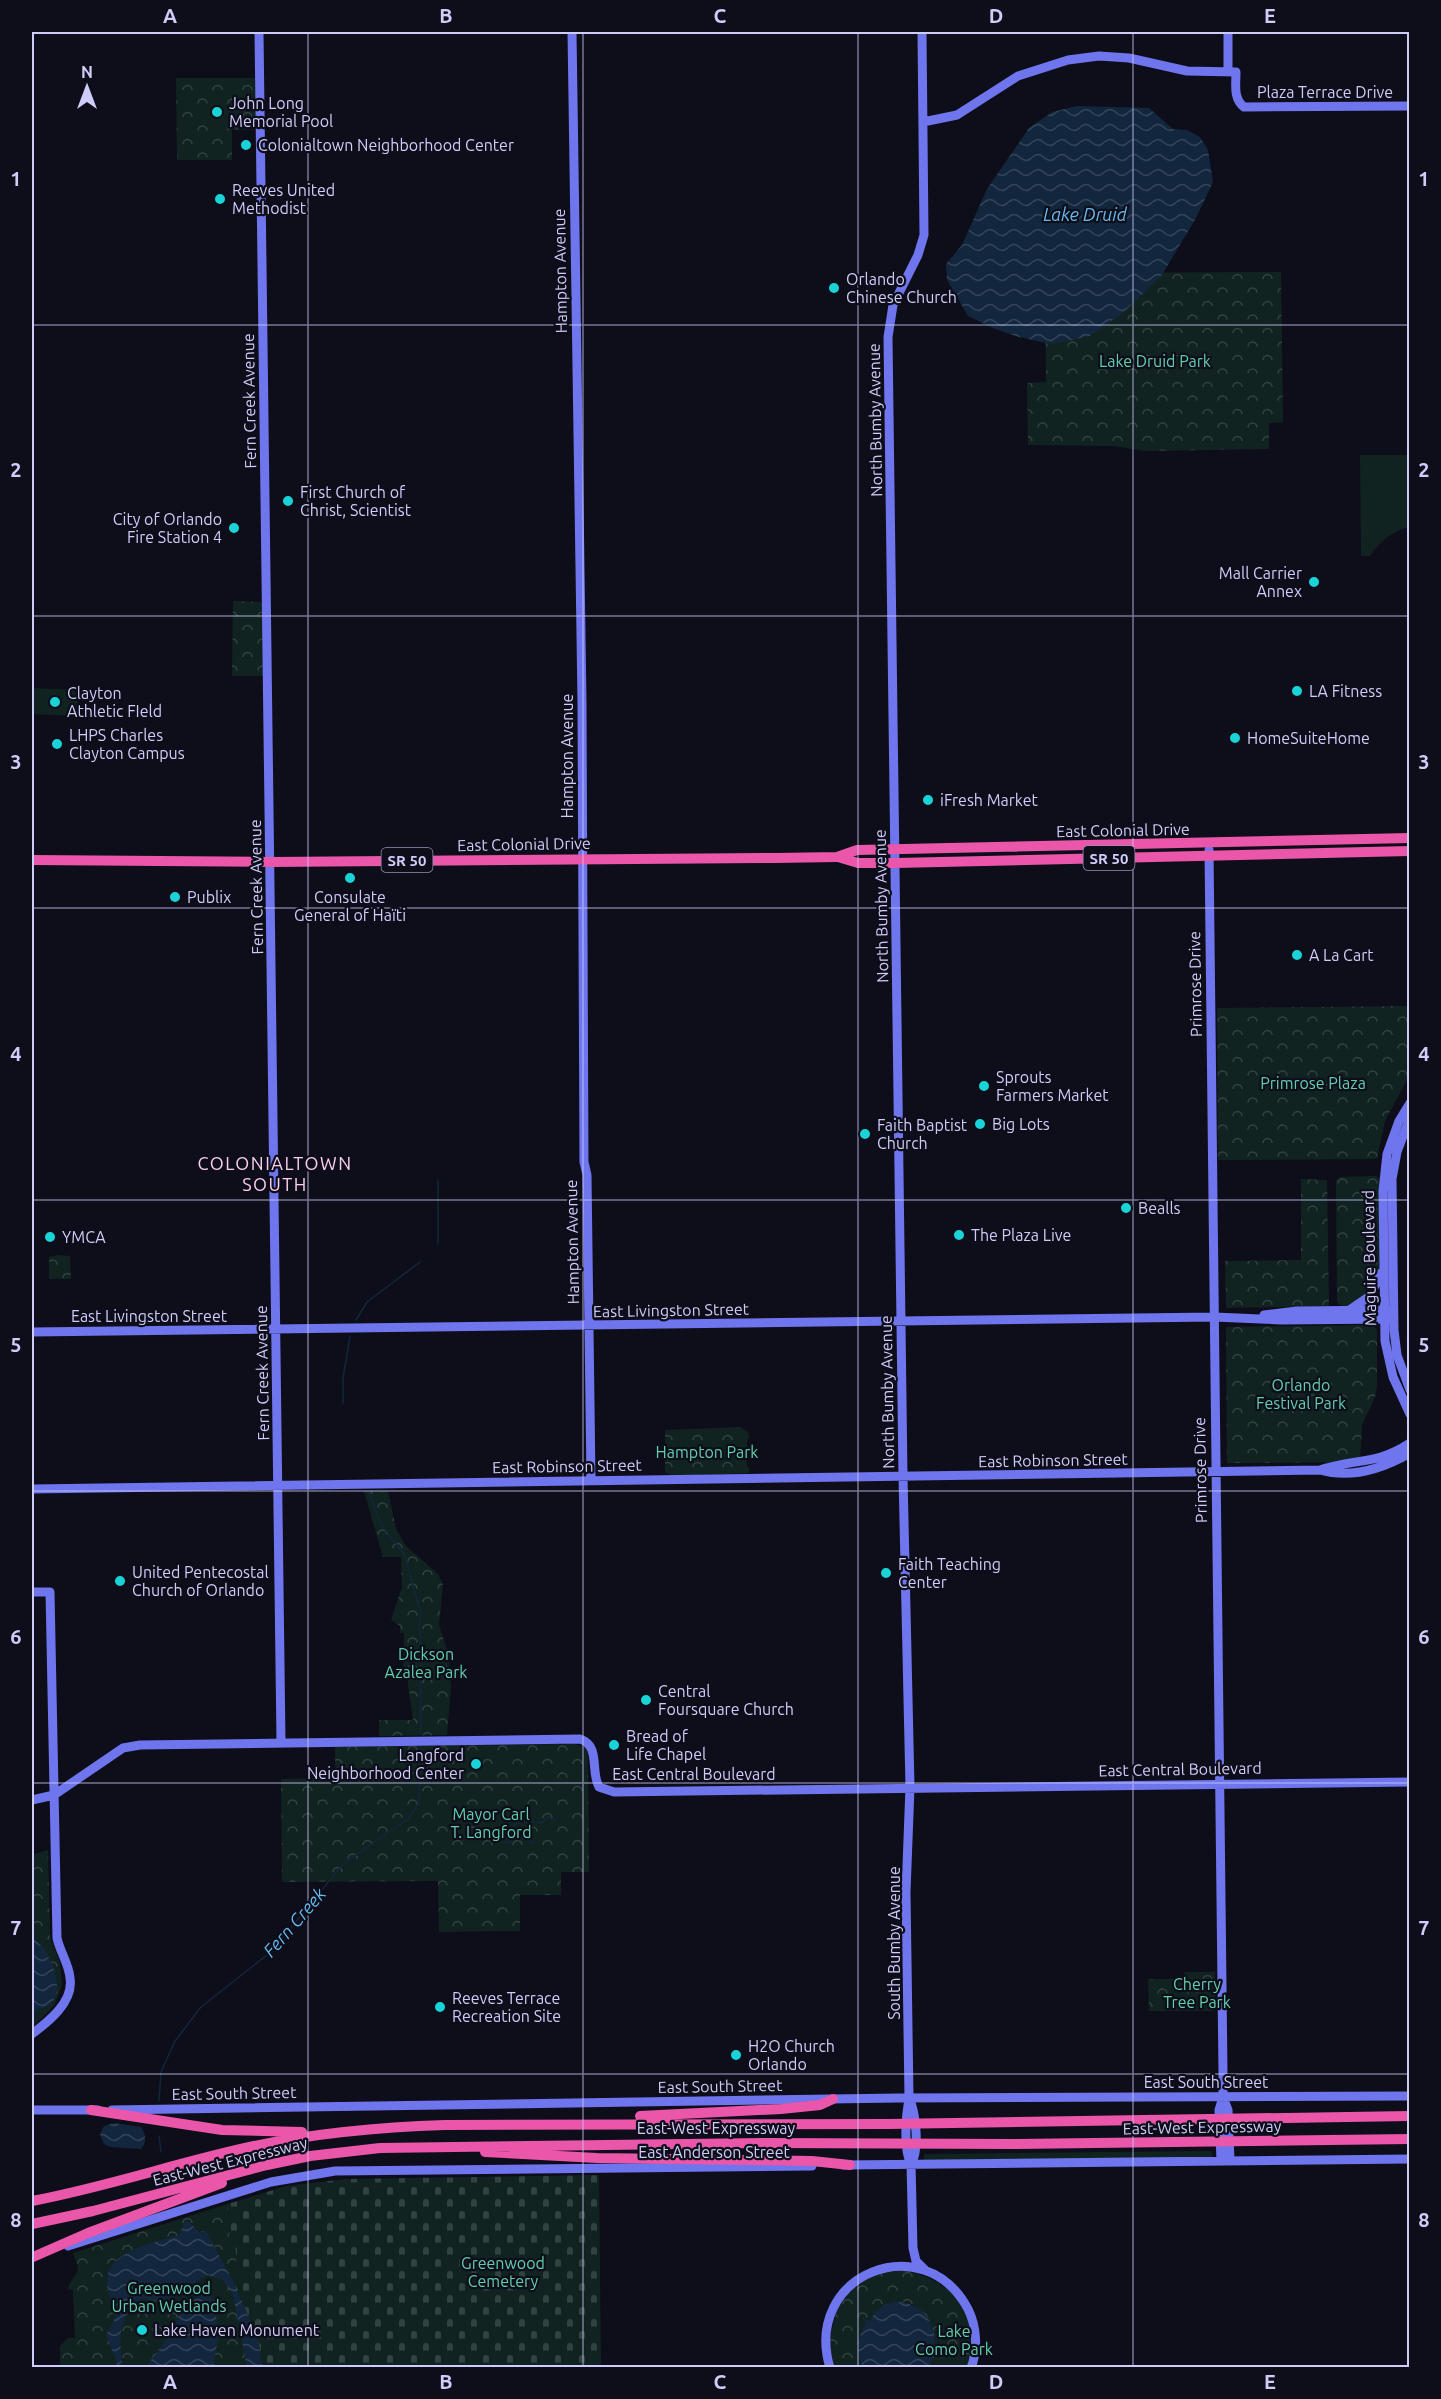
<svg xmlns="http://www.w3.org/2000/svg" width="1441" height="2399" font-family="Ubuntu,sans-serif">
  <style>
    .green { fill: #112321 }
    .cemetery { fill: url(#cemetery-stones) }
    .park { fill: url(#park-crowns) }
    .water { fill: url(#water-waves) }
    .lines { fill: none; stroke-linecap: round; stroke-linejoin: round }
    .stream { stroke: #12273d; stroke-width: 1.5 }
    .secondary { stroke: #6e75ed; stroke-width: 9 }
    .highway { stroke: #ea56a9; stroke-width: 10 }
    .grid { fill: none; stroke: #ceccf9; stroke-width: 1.5; stroke-opacity: 0.55 }
    .poi-dot { fill: #1ad3d7; stroke: #0e0d1a; stroke-width: 2 }
    .labels { text-anchor: middle; dominant-baseline: central; stroke-width: 4.5; stroke-linejoin: round; paint-order: stroke }
    .shield { fill: #0e0d1a; stroke: #9493b6; stroke-width: 1.5 }
    .shield-label { font-size: 15px; font-weight: bold; fill: #ceccf9 }
    .street-label { font-size: 16px; fill: #ceccf9; stroke: #0e0d1a }
    .poi-label { font-size: 16px; fill: #ceccf9; stroke: #0e0d1a; text-anchor: start }
    .park-label { font-size: 16px; fill: #62cfab; stroke: #0e0d1a }
    .water-label { font-size: 18px; font-style: italic; fill: #66b9ec; stroke: #0e0d1a }
    .neighbourhood-label { font-size: 18px; letter-spacing: 1.5px; fill: #f9ceed; stroke: #0e0d1a }
    .neatline { fill: none; stroke: #ceccf9; stroke-width: 2 }
    .grid-label { font-size: 20px; text-anchor: middle; font-weight: bold; fill: #ceccf9 }
  </style>
  <defs>
    <pattern id="cemetery-stones" width="16" height="16" patternUnits="userSpaceOnUse" patternTransform="scale(1.5)"><rect width="16" height="16" fill="#112321"/><path d="M2 7V4a2 2 0 0 1 4 0v3zM10 15v-3a2 2 0 0 1 4 0v3z" fill="#324242"/></pattern>
    <pattern id="park-crowns" width="20" height="18" patternUnits="userSpaceOnUse" patternTransform="scale(1.5)"><rect width="20" height="18" fill="#112321"/><path d="M2 6a3 3 0 1 1 6 0M12 15a3 3 0 1 1 6 0" fill="none" stroke="#324242"/></pattern>
    <pattern id="water-waves" width="16" height="10" patternUnits="userSpaceOnUse" patternTransform="scale(1.5)"><rect width="16" height="10" fill="#12273d"/><path d="M0 5q4-4 8 0t8 0" fill="none" stroke="#33455a"/></pattern>
  </defs>
  <rect width="100%" height="100%" fill="#0e0d1a"/>
  <!-- green -->
  <path class="green" d="M1360 455H1409V527C1393 531 1379 542 1370 556H1361Z
    M32 688 78 690 77 716 32 714Z
    M1211 2151 1213 2158 924 2161V2154Z"/>
  <!-- cemetery -->
  <path class="cemetery" d="M599 2175 601 2367H262L258 2338 239 2295 235 2246 230 2238 228 2204 286 2186 346 2179Z"/>
  <!-- park -->
  <path class="park" d="M176 78H260V129L232 130V160H177Z
    M1281 272 1283 422 1269 423V449L1146 451 1113 446 1028 445 1027 383 1046 382 1045 273Z
    M233 601 263 602V676H232Z
    M1409 1006V1076L1385 1121 1377 1159 1218 1160 1217 1008Z
    M1376 1176 1380 1180V1268L1363 1300 1345 1307 1339 1304 1337 1301 1336 1180 1340 1177Z
    M1301 1179 1327 1180 1329 1306 1226 1308 1225 1261 1301 1260Z
    M57 1255 70 1256 71 1279H49V1257Z
    M1372 1325 1377 1330V1387L1375 1397 1362 1425 1360 1462 1227 1463 1226 1327Z
    M740 1427 748 1432 750 1438 747 1439V1466L750 1469 748 1473 673 1476 665 1472V1430Z
    M364 1491H388L396 1529 406 1546 438 1574 443 1585 439 1625 449 1656 451 1686 447 1735 379 1736V1720H413L407 1677H403L404 1633H400V1626L391 1620 402 1587 401 1557H383Z
    M574 1744 585 1747 588 1752 589 1872H561V1895H520V1931L439 1932 438 1881 282 1882 281 1779 335 1778V1747Z
    M48 1850 50 1937 60 1963 62 1985 54 2006 32 2028V2012L45 2007 36 1941 32 1938V1888L34 1870 32 1865V1855Z
    M1184 1972H1215V2011H1149L1148 1979H1184Z
    M228 2204 230 2238 235 2246 239 2295 258 2338 262 2367 60 2368V2346L68 2338H75L73 2290 68 2289 69 2285C79 2268 81 2274 73 2253Z
    M899 2270C952 2277 982 2314 968 2367H929C942 2343 933 2312 906 2302L873 2314 870 2321 866 2322C860 2335 856 2354 863 2367L834 2368 829 2341 837 2310 849 2292 871 2276Z"/>
  <!-- water -->
  <path class="water" d="M1077 106 1149 108 1173 129 1187 130 1200 137 1208 150 1213 182 1196 218 1162 275 1124 312 1090 336 1051 344 1019 337 995 329 968 316 947 280 946 264 962 245 987 189 1029 128 1052 112Z
    M32 1938C48 1946 65 1984 53 2001 48 2008 39 2009 32 2012Z
    M114 2123 141 2127C146 2134 147 2143 141 2149L110 2147 104 2144 100 2134 104 2126Z
    M188 2221 199 2232H206L232 2279 258 2338 262 2367H247L233 2295 223 2280 208 2275 166 2300 142 2299C116 2319 120 2337 122 2367H117L116 2360 106 2335C119 2312 117 2317 109 2293 96 2253 151 2244 179 2235L185 2222Z
    M206 2294 213 2298 219 2333 213 2367H146C152 2358 160 2349 166 2340 177 2321 183 2299 206 2294Z
    M898 2302C931 2303 944 2340 929 2367H863C855 2352 858 2338 866 2322L863 2318 870 2321C875 2309 885 2303 898 2302Z"/>
  <g class="lines">
    <!-- stream -->
    <path class="stream" d="M438 1180V1244
      M356 1320 367 1302 420 1262
      M343 1403V1378L350 1337
      M370 1493 380 1523 404 1554 420 1610 421 1734
      M550 1819 556 1820
      M515 1834 533 1843
      M504 1842 510 1843 515 1823H519L521 1820 541 1823 550 1816
      M159 2101 161 2072 175 2041 201 2007 272 1951 343 1864 408 1819 419 1803 421 1746
      M159 2136 161 2152"/>
    <!-- secondary -->
    <path class="secondary" d="M259 32 281 1742
      M572 32 582 702 584 1162 587 1175 591 1481
      M922 32 924 235 918 255 893 305 888 337 903 1476 910 1787 906 1892 909 2098C906 2115 903 2150 911 2164L913 2248 916 2261 925 2270
      M1228 32V72
      M923 122 957 115 1018 76 1068 60 1099 56 1129 58 1187 71 1236 72C1236 84 1233 99 1244 107L1410 106
      M1209 850 1223 2074V2097L1228 2110 1230 2161
      M1410 1103 1399 1121 1387 1154 1383 1191 1385 1341 1393 1377 1410 1414
      M1410 1118 1397 1152 1392 1179 1394 1330 1397 1355 1410 1390
      M1351 1309 1370 1296 1381 1273
      M1264 1315 1297 1311 1388 1310
      M32 1332 1214 1317 1281 1320 1393 1319
      M1320 1470C1351 1479 1382 1469 1410 1453
      M32 1489 1320 1470C1355 1458 1375 1466 1410 1443
      M32 1592H50L57 1938C60 1952 69 1964 70 1978 74 2002 48 2022 32 2034
      M32 1800 54 1795 123 1748 140 1745 580 1739C601 1746 590 1771 599 1787L614 1792 1410 1782
      M909 2098C916 2113 920 2150 911 2164
      M32 2110H98
      M112 2110 899 2098 1410 2096
      M1221 2161 1219 2110 1223 2097
      M843 2165 1410 2159
      M68 2246 271 2182 335 2171 812 2166
      M830 2368C802 2274 924 2226 968 2309 977 2327 978 2350 971 2368"/>
    <!-- highway -->
    <path class="highway" d="M838 857 858 863H896L1410 851
      M32 860 271 862 775 858 837 857 857 850 1410 838
      M91 2110 222 2130 302 2132
      M640 2116 781 2109 820 2105 833 2099
      M485 2152 597 2158 812 2161 850 2165
      M32 2201C107 2187 179 2162 254 2146 317 2133 381 2127 445 2125L888 2124 1410 2116
      M32 2224 93 2211 267 2165 310 2156 380 2148 770 2143 1011 2144 1410 2139
      M33 2257 88 2233 222 2183"/>
  </g>
  <!-- grid -->
  <path class="grid" d="M308 32V2368M583 32V2368M858 32V2368M1133 32V2368M32 325H1410M32 616H1410M32 908H1410M32 1200H1410M32 1491H1410M32 1783H1410M32 2074H1410"/>
  <!-- markers -->
  <g class="poi-dot">
    <circle cx="217" cy="112" r="6"/>
    <circle cx="246" cy="145" r="6"/>
    <circle cx="220" cy="199" r="6"/>
    <circle cx="834" cy="288" r="6"/>
    <circle cx="288" cy="501" r="6"/>
    <circle cx="234" cy="528" r="6"/>
    <circle cx="1314" cy="582" r="6"/>
    <circle cx="1297" cy="691" r="6"/>
    <circle cx="55" cy="702" r="6"/>
    <circle cx="1235" cy="738" r="6"/>
    <circle cx="57" cy="744" r="6"/>
    <circle cx="928" cy="800" r="6"/>
    <circle cx="350" cy="878" r="6"/>
    <circle cx="175" cy="897" r="6"/>
    <circle cx="1297" cy="955" r="6"/>
    <circle cx="984" cy="1086" r="6"/>
    <circle cx="980" cy="1124" r="6"/>
    <circle cx="865" cy="1134" r="6"/>
    <circle cx="1126" cy="1208" r="6"/>
    <circle cx="959" cy="1235" r="6"/>
    <circle cx="50" cy="1237" r="6"/>
    <circle cx="886" cy="1573" r="6"/>
    <circle cx="120" cy="1581" r="6"/>
    <circle cx="646" cy="1700" r="6"/>
    <circle cx="614" cy="1745" r="6"/>
    <circle cx="476" cy="1764" r="6"/>
    <circle cx="440" cy="2007" r="6"/>
    <circle cx="736" cy="2055" r="6"/>
    <circle cx="142" cy="2330" r="6"/>
  </g>
  <g class="labels">
    <!-- shield labels -->
    <g class="shield">
      <rect x="1083.5" y="846" width="51" height="24" rx="4.5"/>
      <rect x="381.5" y="848" width="51" height="24" rx="4.5"/>
    </g>
    <g class="shield-label">
      <text x="1109" y="858">SR 50</text>
      <text x="407" y="860">SR 50</text>
    </g>
    <!-- street labels -->
    <g class="street-label">
      <text x="1325" y="92">Plaza Terrace Drive</text>
      <text transform="translate(560 271) rotate(-91)">Hampton Avenue</text>
      <text transform="translate(249 401) rotate(-91)">Fern Creek Avenue</text>
      <text transform="translate(875 420) rotate(-91)">North Bumby Avenue</text>
      <text transform="translate(567 756) rotate(-90)">Hampton Avenue</text>
      <text transform="translate(1123 830) rotate(-1)">East Colonial Drive</text>
      <text transform="translate(524 844) rotate(-1)">East Colonial Drive</text>
      <text transform="translate(256 887) rotate(-91)">Fern Creek Avenue</text>
      <text transform="translate(881 906) rotate(-91)">North Bumby Avenue</text>
      <text transform="translate(1195 984) rotate(-91)">Primrose Drive</text>
      <text transform="translate(572 1242) rotate(-91)">Hampton Avenue</text>
      <text transform="translate(1369 1258) rotate(-91)">Maguire Boulevard</text>
      <text transform="translate(671 1310) rotate(-1)">East Livingston Street</text>
      <text x="149" y="1316">East Livingston Street</text>
      <text transform="translate(262 1373) rotate(-91)">Fern Creek Avenue</text>
      <text transform="translate(887 1392) rotate(-91)">North Bumby Avenue</text>
      <text transform="translate(1053 1460) rotate(-1)">East Robinson Street</text>
      <text transform="translate(567 1466) rotate(-1)">East Robinson Street</text>
      <text transform="translate(1200 1470) rotate(-91)">Primrose Drive</text>
      <text transform="translate(1180 1769) rotate(-1)">East Central Boulevard</text>
      <text x="694" y="1774">East Central Boulevard</text>
      <text transform="translate(894 1943) rotate(-90)">South Bumby Avenue</text>
      <text x="1206" y="2082">East South Street</text>
      <text transform="translate(720 2086) rotate(-1)">East South Street</text>
      <text transform="translate(234 2093) rotate(-1)">East South Street</text>
      <text transform="translate(1202 2127) rotate(-1)">East-West Expressway</text>
      <text x="716" y="2128">East-West Expressway</text>
      <text x="714" y="2152">East Anderson Street</text>
      <text transform="translate(230 2161) rotate(-14)">East-West Expressway</text>
    </g>
    <!-- poi labels -->
    <g class="poi-label">
      <text x="229" y="103">John Long<tspan x="229" dy="18">Memorial Pool</tspan></text>
      <text x="258" y="145">Colonialtown Neighborhood Center</text>
      <text x="232" y="190">Reeves United<tspan x="232" dy="18">Methodist</tspan></text>
      <text x="846" y="279">Orlando<tspan x="846" dy="18">Chinese Church</tspan></text>
      <text x="300" y="492">First Church of<tspan x="300" dy="18">Christ, Scientist</tspan></text>
      <text x="222" y="519" text-anchor="end">City of Orlando<tspan x="222" dy="18">Fire Station 4</tspan></text>
      <text x="1302" y="573" text-anchor="end">Mall Carrier<tspan x="1302" dy="18">Annex</tspan></text>
      <text x="1309" y="691">LA Fitness</text>
      <text x="67" y="693">Clayton<tspan x="67" dy="18">Athletic FIeld</tspan></text>
      <text x="69" y="735">LHPS Charles<tspan x="69" dy="18">Clayton Campus</tspan></text>
      <text x="1247" y="738">HomeSuiteHome</text>
      <text x="940" y="800">iFresh Market</text>
      <text x="187" y="897">Publix</text>
      <text x="350" y="897" text-anchor="middle">Consulate<tspan x="350" dy="18">General of Haïti</tspan></text>
      <text x="1309" y="955">A La Cart</text>
      <text x="996" y="1077">Sprouts<tspan x="996" dy="18">Farmers Market</tspan></text>
      <text x="992" y="1124">Big Lots</text>
      <text x="877" y="1125">Faith Baptist<tspan x="877" dy="18">Church</tspan></text>
      <text x="1138" y="1208">Bealls</text>
      <text x="971" y="1235">The Plaza Live</text>
      <text x="62" y="1237">YMCA</text>
      <text x="898" y="1564">Faith Teaching<tspan x="898" dy="18">Center</tspan></text>
      <text x="132" y="1572">United Pentecostal<tspan x="132" dy="18">Church of Orlando</tspan></text>
      <text x="658" y="1691">Central<tspan x="658" dy="18">Foursquare Church</tspan></text>
      <text x="626" y="1736">Bread of<tspan x="626" dy="18">Life Chapel</tspan></text>
      <text x="464" y="1755" text-anchor="end">Langford<tspan x="464" dy="18">Neighborhood Center</tspan></text>
      <text x="452" y="1998">Reeves Terrace<tspan x="452" dy="18">Recreation Site</tspan></text>
      <text x="748" y="2046">H2O Church<tspan x="748" dy="18">Orlando</tspan></text>
      <text x="154" y="2330">Lake Haven Monument</text>
    </g>
    <!-- park labels -->
    <g class="park-label">
      <text x="1155" y="361">Lake Druid Park</text>
      <text x="1313" y="1083">Primrose Plaza</text>
      <text x="1301" y="1385">Orlando<tspan x="1301" dy="18">Festival Park</tspan></text>
      <text x="707" y="1452">Hampton Park</text>
      <text x="426" y="1654">Dickson<tspan x="426" dy="18">Azalea Park</tspan></text>
      <text x="491" y="1814">Mayor Carl<tspan x="491" dy="18">T. Langford</tspan></text>
      <text x="1197" y="1984">Cherry<tspan x="1197" dy="18">Tree Park</tspan></text>
      <text x="503" y="2263">Greenwood<tspan x="503" dy="18">Cemetery</tspan></text>
      <text x="169" y="2288">Greenwood<tspan x="169" dy="18">Urban Wetlands</tspan></text>
      <text x="954" y="2331">Lake<tspan x="954" dy="18">Como Park</tspan></text>
    </g>
    <!-- water labels -->
    <g class="water-label">
      <text x="1085" y="214">Lake Druid</text>
      <text transform="translate(294 1922) rotate(-49)">Fern Creek</text>
    </g>
    <!-- neighbourhood labels -->
    <g class="neighbourhood-label">
      <text x="275" y="1163">COLONIALTOWN<tspan x="275" dy="21">SOUTH</tspan></text>
    </g>
  </g>
  <!-- border -->
  <rect width="1441" height="2399" fill="none" stroke="#0e0d1a" stroke-width="66"/>
  <!-- north arrow -->
  <g transform="translate(87 87)" stroke="#0e0d1a" stroke-width="4.5" paint-order="stroke">
  <path d="M0-4.5L10 22L0 15L-10 22Z" fill="#ceccf9"/>
  <text y="-9" font-size="16" font-weight="bold" text-anchor="middle" fill="#ceccf9">N</text>
  </g>
  <rect x="33" y="33" width="1375" height="2333" class="neatline"/>
  <g class="grid-label">
    <text x="170" y="23">A</text>
    <text x="446" y="23">B</text>
    <text x="720" y="23">C</text>
    <text x="996" y="23">D</text>
    <text x="1270" y="23">E</text>
    <text x="16" y="186">1</text>
    <text x="1424" y="186">1</text>
    <text x="16" y="477">2</text>
    <text x="1424" y="477">2</text>
    <text x="16" y="769">3</text>
    <text x="1424" y="769">3</text>
    <text x="16" y="1061">4</text>
    <text x="1424" y="1061">4</text>
    <text x="16" y="1352">5</text>
    <text x="1424" y="1352">5</text>
    <text x="16" y="1644">6</text>
    <text x="1424" y="1644">6</text>
    <text x="16" y="1935">7</text>
    <text x="1424" y="1935">7</text>
    <text x="16" y="2227">8</text>
    <text x="1424" y="2227">8</text>
    <text x="170" y="2389">A</text>
    <text x="446" y="2389">B</text>
    <text x="720" y="2389">C</text>
    <text x="996" y="2389">D</text>
    <text x="1270" y="2389">E</text>
  </g>
</svg>
